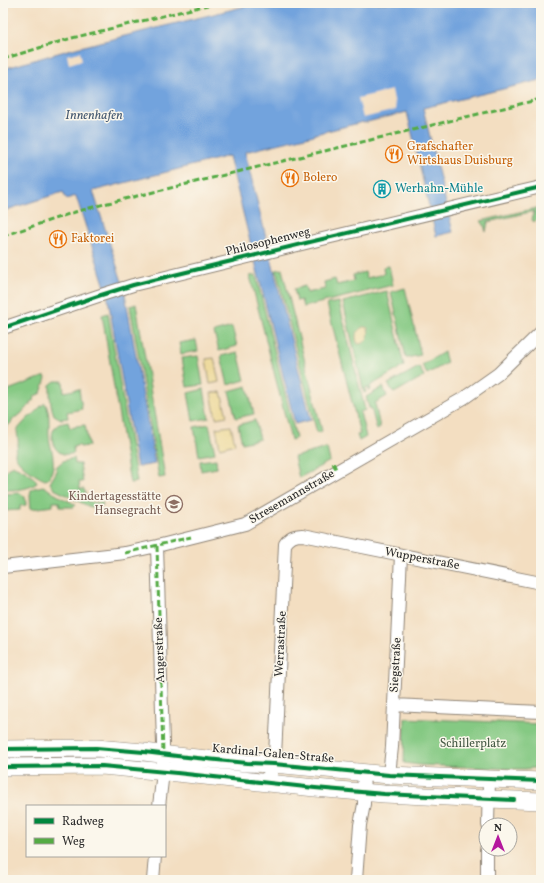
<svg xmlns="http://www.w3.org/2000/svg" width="544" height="883" font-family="Vollkorn,serif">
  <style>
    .green { fill: #85c983; stroke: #587a57 }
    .sand { fill: #eeda9e; stroke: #8c8264 }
    .water { fill: #72a3dd; stroke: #4e6784 }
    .pier { fill: #f3dec1 }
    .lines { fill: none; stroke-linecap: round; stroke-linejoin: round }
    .street-casing { stroke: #8f8476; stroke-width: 14 }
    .secondary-casing { stroke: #8f8476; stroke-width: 18 }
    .street { stroke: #fff; stroke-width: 12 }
    .secondary { stroke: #fff; stroke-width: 17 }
    .quiet { stroke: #54ab44; stroke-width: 3; stroke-dasharray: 6 3; stroke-linecap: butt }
    .cycleway-casing { stroke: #fbf7ec; stroke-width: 6 }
    .cycleway { stroke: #00873e; stroke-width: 4 }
    .labels { text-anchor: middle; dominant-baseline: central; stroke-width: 3; stroke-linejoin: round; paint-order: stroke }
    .food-label { font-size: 12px; fill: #c56008; stroke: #fbf7ec; text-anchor: start }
    .culture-label { font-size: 12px; fill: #0d838f; stroke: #fbf7ec; text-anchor: start }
    .street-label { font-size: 12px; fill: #2b2b2b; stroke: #fbf7ec }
    .education-label { font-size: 12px; fill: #785e54; stroke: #fbf7ec; text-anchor: end }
    .park-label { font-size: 12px; fill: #465a45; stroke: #fbf7ec }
    .water-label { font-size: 13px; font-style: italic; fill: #475b72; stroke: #fbf7ec }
  </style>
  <rect width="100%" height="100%" fill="#fbf7ec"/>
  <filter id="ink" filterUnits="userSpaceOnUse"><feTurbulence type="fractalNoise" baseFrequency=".025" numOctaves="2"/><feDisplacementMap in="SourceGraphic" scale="8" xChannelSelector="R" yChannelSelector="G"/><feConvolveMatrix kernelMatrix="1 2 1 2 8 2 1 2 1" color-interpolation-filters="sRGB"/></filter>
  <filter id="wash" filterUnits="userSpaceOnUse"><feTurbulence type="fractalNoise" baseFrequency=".012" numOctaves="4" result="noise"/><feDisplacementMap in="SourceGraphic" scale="16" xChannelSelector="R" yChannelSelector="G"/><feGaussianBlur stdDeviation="0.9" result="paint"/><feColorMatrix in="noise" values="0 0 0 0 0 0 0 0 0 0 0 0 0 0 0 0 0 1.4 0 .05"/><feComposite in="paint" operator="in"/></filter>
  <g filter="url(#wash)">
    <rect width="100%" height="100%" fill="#f3dec1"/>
    <!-- green -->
    <path class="green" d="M541 207V215L534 222 532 220 534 211 488 222 486 232 484 225 481 221Z
      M389 266 393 285 303 307 301 300 297 301 294 289 305 286 307 293 325 289 324 282 335 279 337 285 354 281 353 275 365 272 367 278 384 274 383 267Z
      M282 269 322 431 317 433 276 270Z
      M256 275 296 438 291 440 250 276Z
      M405 288 421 355 406 358 391 292Z
      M387 291 404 366 370 386 371 389 369 391 368 387 365 388 366 392 364 393 343 302Z
      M339 302 365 410 360 412 366 437 359 441 357 435 360 434 327 304Z
      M136 304 165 477 159 478 130 306Z
      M108 313 137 482 130 483 102 315Z
      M232 327 237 346 219 351 214 332Z
      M196 340 198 351 181 354 179 343Z
      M238 352 245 380 228 385 221 356Z
      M444 352 447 363 427 374 422 365Z
      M198 356 203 385 187 387 182 358Z
      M419 367 424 376 394 393 388 384Z
      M45 376 46 378 41 393 35 396 34 400 30 402V405L25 409 21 414 14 418 11 423 3 430V392Z
      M55 381H63L64 392 79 389 82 409 67 412 68 418 61 419 54 415C50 405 50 396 50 385Z
      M247 386 254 414 236 418 229 391Z
      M383 387 387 396 375 403 380 428 377 430 371 408H369L366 397Z
      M204 389 209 418 193 421 188 393Z
      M45 403C52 414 47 430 50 443 51 448 53 453 53 459 54 466 52 473 48 479L45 480C37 477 16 463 15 454 15 450 17 449 18 445 19 440 17 435 17 430L28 418 32 415 40 407Z
      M255 420 260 439 242 443 238 425Z
      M68 422 70 428 76 427V426L85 425 89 446 80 447 79 445 73 447 74 453C71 454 67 455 64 454 52 452 47 431 59 424 62 423 65 423 68 422Z
      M209 424 215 453 199 456 194 427Z
      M327 448 330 461 299 478 294 457Z
      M74 458 75 464H80L83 482H79L80 489H84L88 502 91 501 93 503 102 502 103 505 92 507 88 506 54 489 50 483 57 471 56 467 63 461Z
      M216 459 217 468 201 471 200 461Z
      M12 465C21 469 33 474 37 483 28 490 14 490 3 490V473Z
      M43 486C48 488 52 493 57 495 63 499 70 501 76 505L74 507H60L59 502H53V506L31 509 30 496 31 490 34 488Z
      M20 493 25 497 26 505 20 506V510L3 511V494Z
      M405 718 541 724V767L525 769H514L419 765 404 763Z"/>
    <!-- sand -->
    <path class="sand" d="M363 327H365L368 328C370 336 367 344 358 344 354 337 356 331 363 327Z
      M214 358 219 382 210 384 206 359Z
      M221 392 227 416 216 418 211 393Z
      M231 426 235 444 220 448 216 428Z"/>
    <!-- water -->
    <path class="water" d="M258 3H541V80L423 108 453 232 436 236 407 112 363 123V122L315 134 314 135 245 152 311 420 295 424 229 156 93 191 124 288 155 464 137 467 107 293 76 196 66 199 63 192 3 211V69L72 49Z"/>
    <!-- pier -->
    <path class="pier" d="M80 52 82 60 69 64 67 55Z
      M392 90 396 110 363 118 358 98Z"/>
  </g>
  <g filter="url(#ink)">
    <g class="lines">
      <!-- street casing -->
      <g class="street-casing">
        <path id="street" d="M3 328 98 296 133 285 314 241 541 187
          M157 546 163 744V772L159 806
          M3 567 125 553 157 546 245 524 464 398 498 374 541 332
          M394 705 541 712
          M389 775 392 747 401 555
          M261 782 271 774 275 756 285 544C290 537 294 535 303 535L541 583
          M488 825 489 779
          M153 880 155 856
          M356 880 360 825 364 804V792L363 772
          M487 880V849"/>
      </g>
      <!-- secondary casing -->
      <g class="secondary-casing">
        <path id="secondary" d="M3 749 96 748 144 752 177 756 247 763 274 764 389 775 541 781
          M3 767 102 766 177 773 315 788 384 794 488 799 541 801"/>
      </g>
      <!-- street -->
      <use href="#street" class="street"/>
      <!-- secondary -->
      <use href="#secondary" class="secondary"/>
      <!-- quiet -->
      <path class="quiet" d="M3 59 72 38 216 3
        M3 236 75 212 108 203 541 99
        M333 463 337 471
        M157 546 163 754
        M125 553 191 537"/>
      <!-- cycleway casing -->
      <g class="cycleway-casing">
        <path id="cycleway" d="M3 328 98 296 133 285 314 241 541 187
          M3 749 96 748 144 752 177 756 247 763 274 764 389 775 541 781
          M3 767 102 766 177 773 315 788 384 794 514 800"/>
      </g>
      <!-- cycleway -->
      <use href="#cycleway" class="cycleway"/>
    </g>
  </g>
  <!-- icons -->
  <defs>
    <g id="restaurant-ring" transform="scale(0.9)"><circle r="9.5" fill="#fbf7ec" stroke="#e8710a" stroke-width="1.5"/><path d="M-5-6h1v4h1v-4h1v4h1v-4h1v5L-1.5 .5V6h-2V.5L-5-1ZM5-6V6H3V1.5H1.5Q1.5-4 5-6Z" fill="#e8710a"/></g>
    <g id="building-ring" transform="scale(0.9)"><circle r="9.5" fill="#fbf7ec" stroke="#0f9aa8" stroke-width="1.5"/><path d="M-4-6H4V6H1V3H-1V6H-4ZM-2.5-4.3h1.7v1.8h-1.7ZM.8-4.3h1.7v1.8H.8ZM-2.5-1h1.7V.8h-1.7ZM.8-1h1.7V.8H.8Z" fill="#0f9aa8"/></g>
    <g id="school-ring" transform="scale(0.9)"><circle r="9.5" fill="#fbf7ec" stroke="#8d6e63" stroke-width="1.5"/><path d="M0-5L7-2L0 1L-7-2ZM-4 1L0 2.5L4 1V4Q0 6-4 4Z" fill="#8d6e63"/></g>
  </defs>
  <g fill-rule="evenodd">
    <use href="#restaurant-ring" x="394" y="154"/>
    <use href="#restaurant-ring" x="290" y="178"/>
    <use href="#building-ring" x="382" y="189"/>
    <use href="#restaurant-ring" x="58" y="239"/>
    <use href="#school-ring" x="174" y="504"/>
  </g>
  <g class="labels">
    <!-- food labels -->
    <g class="food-label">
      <text x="407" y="147">Grafschafter<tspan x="407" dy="14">Wirtshaus Duisburg</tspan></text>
      <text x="303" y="178">Bolero</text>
      <text x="71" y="239">Faktorei</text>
    </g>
    <!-- culture labels -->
    <g class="culture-label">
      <text x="395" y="189">Werhahn-Mühle</text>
    </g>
    <!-- street labels -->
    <g class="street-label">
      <text transform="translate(268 242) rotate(-14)">Philosophenweg</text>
      <text transform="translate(292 497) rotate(-30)">Stresemannstraße</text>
      <text transform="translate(422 559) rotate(11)">Wupperstraße</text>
      <text transform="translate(281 644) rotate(-87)">Werrastraße</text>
      <text transform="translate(160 650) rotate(-92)">Angerstraße</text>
      <text transform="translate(396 665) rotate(-87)">Siegstraße</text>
      <text transform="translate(273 754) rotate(5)">Kardinal-Galen-Straße</text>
    </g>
    <!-- education labels -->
    <g class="education-label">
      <text x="161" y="497">Kindertagesstätte<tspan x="161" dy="14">Hansegracht</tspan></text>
    </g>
    <!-- park labels -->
    <g class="park-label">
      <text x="473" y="744">Schillerplatz</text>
    </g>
    <!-- water labels -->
    <g class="water-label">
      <text x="94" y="116">Innenhafen</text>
    </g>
  </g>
  <!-- margin -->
  <rect width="544" height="883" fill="none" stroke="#fbf7ec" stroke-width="16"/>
  <!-- legend -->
  <rect x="26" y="805" width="140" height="52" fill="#fbf7ec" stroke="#a8a59f"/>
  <rect x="34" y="818" width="20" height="6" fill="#00873e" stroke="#a8a59f"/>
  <text x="62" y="825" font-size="12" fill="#2b2b2b">Radweg</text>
  <rect x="34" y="838" width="20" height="6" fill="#54ab44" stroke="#a8a59f"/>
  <text x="62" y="845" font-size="12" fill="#2b2b2b">Weg</text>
  <!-- north arrow -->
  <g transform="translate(498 837)"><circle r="19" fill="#fbf7ec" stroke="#a8a59f"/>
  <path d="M0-3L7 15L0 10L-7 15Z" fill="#b5179e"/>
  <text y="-6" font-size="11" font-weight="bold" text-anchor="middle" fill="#2b2b2b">N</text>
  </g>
</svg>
